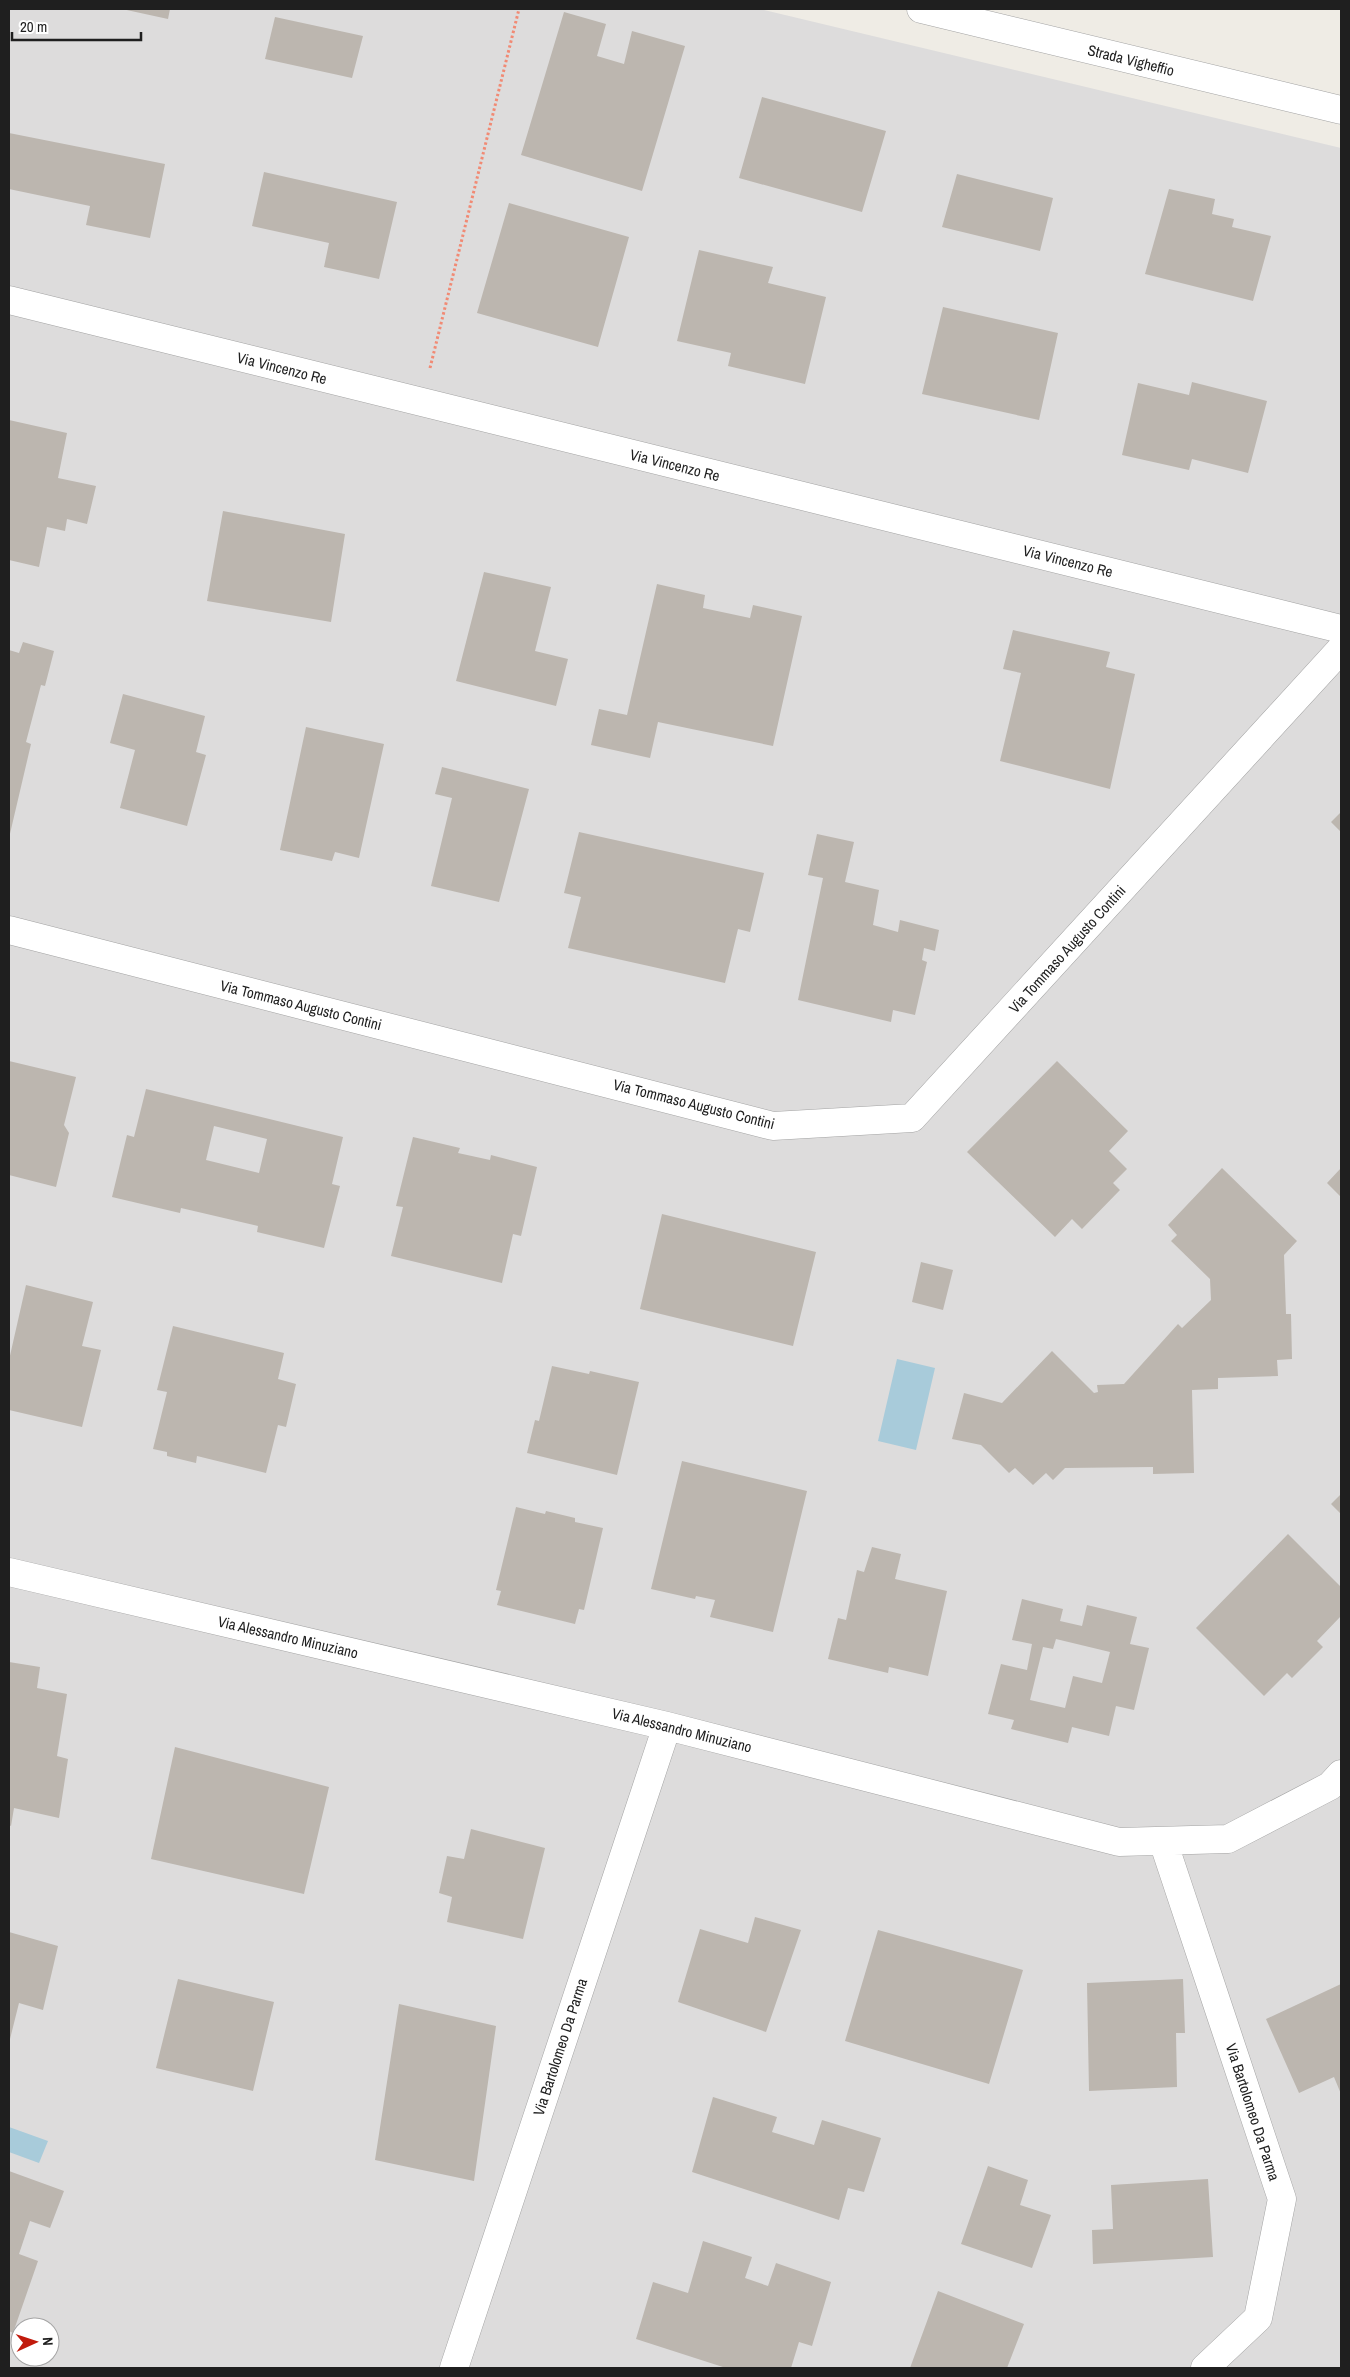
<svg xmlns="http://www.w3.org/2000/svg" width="1350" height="2377" font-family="'Archivo Narrow',sans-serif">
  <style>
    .residential { fill: #dddcdc; fill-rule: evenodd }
    .water { fill: #a8cbda }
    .building { fill: #bcb6af; fill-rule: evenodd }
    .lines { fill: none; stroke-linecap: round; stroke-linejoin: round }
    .minor-casing { stroke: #a3a3a3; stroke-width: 29 }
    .path { stroke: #f18a74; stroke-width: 3; stroke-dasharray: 2.5 2.5; stroke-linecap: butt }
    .minor { stroke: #fff; stroke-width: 28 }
    .labels { text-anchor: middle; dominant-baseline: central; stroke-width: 4.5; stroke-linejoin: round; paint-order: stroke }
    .street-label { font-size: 15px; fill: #1f1f1f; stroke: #fff }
  </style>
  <rect width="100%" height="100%" fill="#efece5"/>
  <!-- residential -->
  <path class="residential" d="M9 9H760L1341 148V2368H9ZM20 2327H50V2357H20Z"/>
  <!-- water -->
  <path class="water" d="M897 1359 935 1368 916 1450 878 1441Z
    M9 2127 48 2141 39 2163 9 2152Z"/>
  <!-- building -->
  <path class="building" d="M122 9H170L168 19Z
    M564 12 606 24 597 56 624 64 632 31 685 46 642 191 521 155Z
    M275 17 363 36 352 78 265 59Z
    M762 97 886 131 862 212 739 178Z
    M9 133 165 164 150 238 86 225 90 206 9 189Z
    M264 172 397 202 379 279 324 267 329 243 252 226Z
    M957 174 1053 198 1040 251 942 227Z
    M1169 189 1215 199 1212 214 1234 219 1232 227 1271 236 1253 301 1145 274Z
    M509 203 629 237 598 347 477 313Z
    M699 250 773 267 768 283 826 297 805 384 728 366 731 353 677 341Z
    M943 307 1058 333 1039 420 922 394Z
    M1192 382 1267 401 1248 473 1192 459 1189 470 1122 455 1138 383 1189 395Z
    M9 420 67 433 58 478 96 486 87 524 67 519 65 531 47 527 39 567 9 560Z
    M223 511 345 534 331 622 207 601Z
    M484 572 551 587 535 651 568 659 556 706 456 681Z
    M657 584 705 595 703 608 750 618 753 605 802 616 773 746 658 722 650 758 591 745 599 709 627 715Z
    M1013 630 1110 652 1106 667 1135 674 1110 789 1000 761 1021 673 1003 669Z
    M23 642 54 651 45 686 41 685 26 742 31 744 9 838V650L19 653Z
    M123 694 205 716 196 752 206 755 187 826 120 808 135 750 110 743Z
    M306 727 384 744 359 858 335 852 332 861 280 850Z
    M442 767 529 789 499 902 431 886 452 798 435 794Z
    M1341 812V832L1331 822Z
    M579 832 764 873 750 932 738 929 725 983 568 948 581 897 564 893Z
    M817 834 854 842 845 882 879 890 873 925 898 932 900 920 939 930 935 951 924 948 922 960 927 962 915 1015 893 1010 891 1022 798 1000 823 878 808 875Z
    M9 1061 76 1077 64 1125 69 1133 56 1187 9 1175Z
    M1057 1061 1128 1131 1109 1151 1127 1169 1113 1183 1120 1190 1082 1229 1072 1219 1055 1237 967 1152Z
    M146 1089 343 1137 332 1184 340 1186 324 1248 257 1232 258 1226 181 1208 180 1213 112 1197 127 1135 134 1137ZM214 1126 267 1139 259 1173 206 1160Z
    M413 1137 460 1148 458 1153 490 1160 491 1155 537 1167 521 1236 513 1234 502 1283 391 1256 403 1207 396 1206Z
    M1222 1168 1297 1241 1284 1255 1286 1314H1291L1292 1359 1277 1360 1278 1376 1218 1378V1389L1192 1390 1194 1473 1153 1474V1467L1065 1468 1053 1480 1046 1473 1033 1485 1015 1468 1009 1473 981 1445 952 1439 964 1393 1002 1403 1052 1351 1094 1393 1098 1392 1097 1385 1124 1384 1178 1324 1182 1328 1211 1300 1210 1279 1171 1241 1177 1235 1168 1225Z
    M1341 1168V1197L1327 1183Z
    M662 1214 816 1252 793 1346 640 1309Z
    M921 1262 953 1270 943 1310 912 1302Z
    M26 1285 93 1302 82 1346 101 1350 82 1427 9 1410V1360Z
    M173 1326 284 1353 278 1379 296 1384 286 1427 278 1425 266 1473 197 1456 196 1463 167 1456V1452L153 1449 167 1392 157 1390Z
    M552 1366 589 1374 590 1371 639 1382 617 1475 527 1453 535 1420 539 1421Z
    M682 1461 807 1491 773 1632 710 1617 715 1600 696 1596 695 1599 651 1589Z
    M1341 1494V1514L1331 1504Z
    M516 1507 545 1514 546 1511 575 1518V1522L603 1528 584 1610 579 1609 575 1624 497 1605 501 1591 496 1590Z
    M1288 1534 1341 1587V1616L1317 1641 1323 1647 1292 1678 1287 1673 1264 1696 1196 1628Z
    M872 1547 901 1554 895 1579 947 1591 928 1676 889 1667 888 1673 828 1659 838 1618 846 1620 857 1570 864 1572Z
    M1022 1599 1063 1609 1060 1621 1082 1626 1087 1605 1137 1617 1130 1644 1149 1648 1134 1710 1116 1706 1109 1736 1072 1727 1068 1743 1011 1729 1014 1720 988 1714 1001 1664 1027 1670 1032 1644 1012 1640ZM1056 1639 1110 1652 1102 1683 1073 1676 1065 1708 1030 1700 1043 1647 1053 1649Z
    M9 1662 40 1667 37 1688 67 1694 57 1756 68 1759 59 1818 14 1808 11 1826 9 1825Z
    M175 1747 329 1787 304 1894 151 1859Z
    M471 1829 545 1848 523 1939 447 1922 452 1897 439 1893 447 1856 464 1859Z
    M755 1917 801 1930 766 2032 678 2002 700 1929 748 1943Z
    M878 1930 1023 1970 989 2084 845 2041Z
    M9 1932 58 1946 43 2010 19 2003 9 2043Z
    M178 1979 274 2002 253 2091 156 2068Z
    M1183 1979 1185 2033H1176L1177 2087 1089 2091 1087 1983Z
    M1341 1984V2094L1334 2077 1299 2093 1266 2019Z
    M399 2004 496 2026 474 2181 375 2160Z
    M713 2097 777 2117 772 2132 814 2145 822 2120 881 2138 864 2192 848 2188 839 2220 692 2172Z
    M988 2166 1028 2180 1020 2205 1051 2215 1032 2268 961 2244Z
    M9 2171 64 2191 50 2228 30 2221 19 2254 38 2261 13 2333 9 2331Z
    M1208 2179 1213 2257 1093 2264 1092 2230 1113 2229 1111 2185Z
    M703 2241 752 2257 745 2278 768 2286 776 2263 831 2282 812 2346 799 2342 791 2368H726L636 2339 653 2282 688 2293Z
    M938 2291 1024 2324 1007 2368H910Z"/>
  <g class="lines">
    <!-- minor casing -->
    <g class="minor-casing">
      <path id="minor" d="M921 9 1341 110
        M9 300 1341 629
        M9 930 773 1126 912 1118 1341 649
        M9 1572 667 1726 1119 1842 1228 1839 1330 1786 1341 1774
        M1163 1841 1282 2199 1258 2318 1205 2368
        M454 2368 667 1726"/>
    </g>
    <!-- path -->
    <path class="path" d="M430 368 519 9"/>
    <!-- minor -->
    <use href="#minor" class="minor"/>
  </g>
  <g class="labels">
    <!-- street labels -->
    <g class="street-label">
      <text transform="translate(1131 60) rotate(14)">Strada Vigheffio</text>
      <text transform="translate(282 368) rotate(14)">Via Vincenzo Re</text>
      <text transform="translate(675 465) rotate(14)">Via Vincenzo Re</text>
      <text transform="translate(1068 561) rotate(14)">Via Vincenzo Re</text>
      <text transform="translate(1067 949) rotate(-48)">Via Tommaso Augusto Contini</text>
      <text transform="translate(301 1005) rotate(14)">Via Tommaso Augusto Contini</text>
      <text transform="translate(694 1104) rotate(14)">Via Tommaso Augusto Contini</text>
      <text transform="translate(288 1637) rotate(13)">Via Alessandro Minuziano</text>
      <text transform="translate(682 1730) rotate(14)">Via Alessandro Minuziano</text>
      <text transform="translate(560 2047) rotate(-72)">Via Bartolomeo Da Parma</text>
      <text transform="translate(1253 2112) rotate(72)">Via Bartolomeo Da Parma</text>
    </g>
  </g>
  <!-- border -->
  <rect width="1350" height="2377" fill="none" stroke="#1f1f1f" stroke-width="20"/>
  <!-- north arrow -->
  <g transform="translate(35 2342) rotate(87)"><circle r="24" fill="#ffffff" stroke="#a5a5a5"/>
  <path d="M0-4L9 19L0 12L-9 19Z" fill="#c11a0c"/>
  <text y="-8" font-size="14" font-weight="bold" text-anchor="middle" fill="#1f1f1f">N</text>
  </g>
  <!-- scale -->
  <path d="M12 32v8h129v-8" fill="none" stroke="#1f1f1f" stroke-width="2.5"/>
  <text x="20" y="32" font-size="15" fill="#1f1f1f" stroke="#ffffff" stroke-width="4" paint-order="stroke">20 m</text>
</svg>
